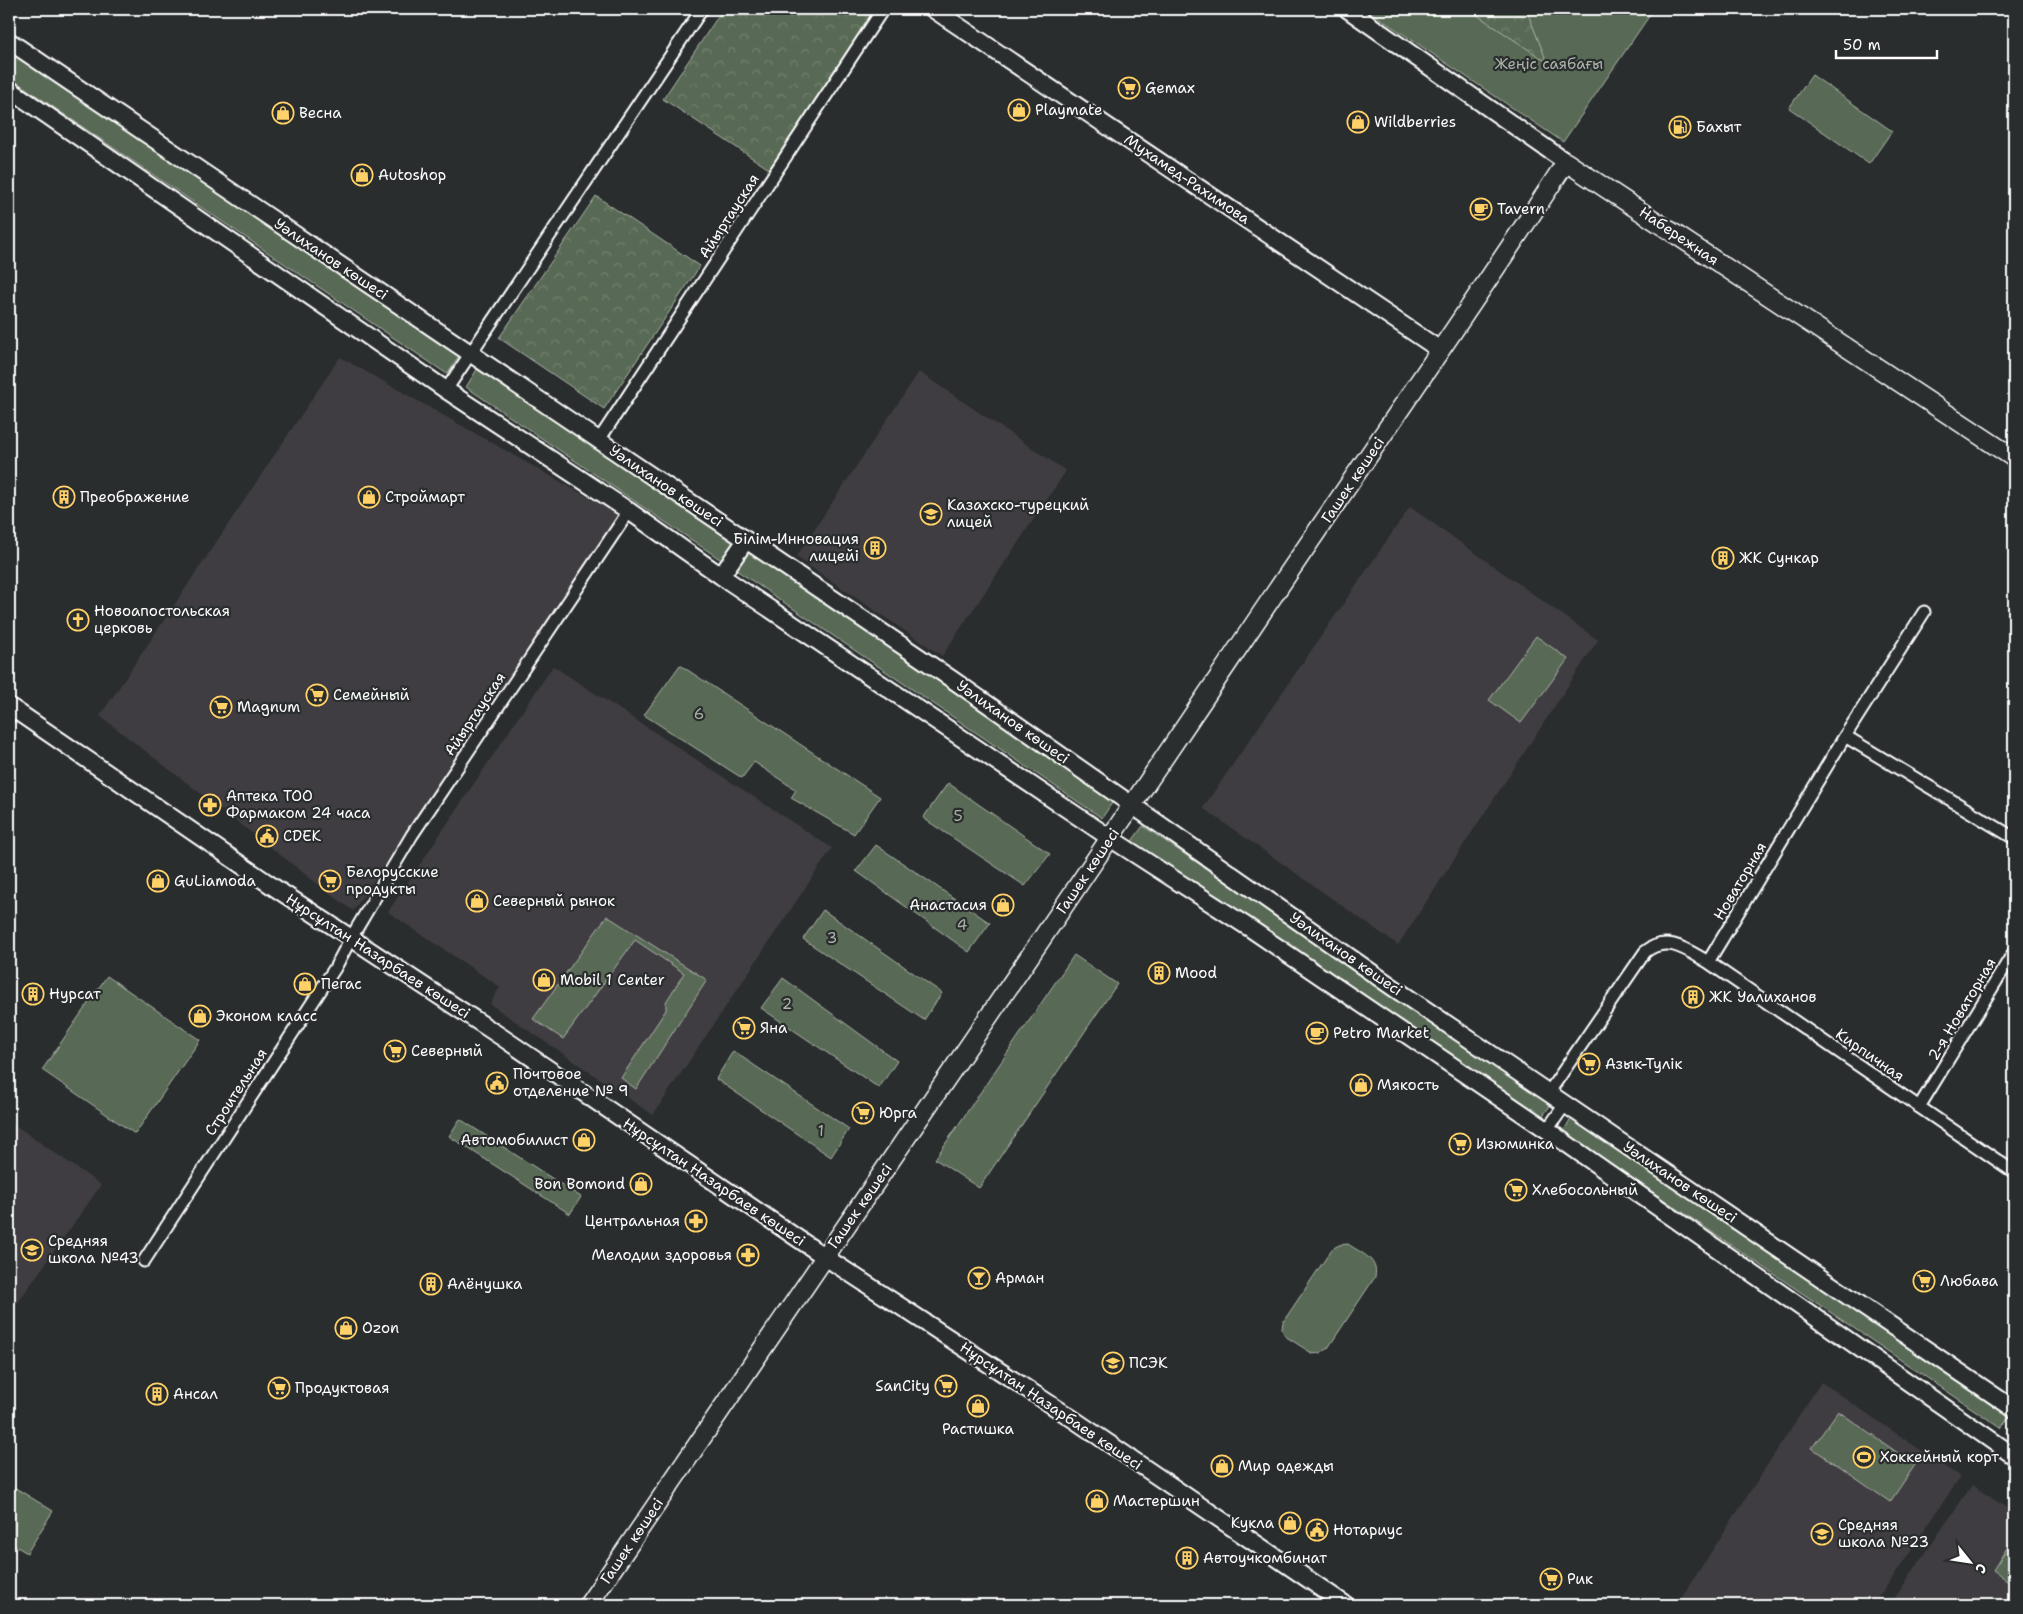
<svg xmlns="http://www.w3.org/2000/svg" width="2023" height="1614" font-family="'Shantell Sans',sans-serif">
  <style>
    .built { fill: #3f3d42 }
    .green { fill: #596a54; stroke: #acb4aa }
    .forest { fill: url(#forest-crowns); stroke: #acb4aa }
    .lines { fill: none; stroke-linecap: round; stroke-linejoin: round }
    .street-casing { stroke: #fff; stroke-width: 15 }
    .secondary-casing { stroke: #fff; stroke-width: 20 }
    .primary-casing { stroke: #fff; stroke-width: 21 }
    .street { stroke: #2a2d2e; stroke-width: 11 }
    .secondary { stroke: #2a2d2e; stroke-width: 16 }
    .primary { stroke: #2a2d2e; stroke-width: 18 }
    .labels { text-anchor: middle; dominant-baseline: central; stroke-width: 4.5; stroke-linejoin: round; paint-order: stroke }
    .park-label { font-size: 15px; fill: #acb4aa; stroke: #2a2d2e }
    .poi-label { font-size: 15px; fill: #fff; stroke: #2a2d2e; text-anchor: start }
    .street-label { font-size: 15px; fill: #fff; stroke: #2a2d2e }
  </style>
  <defs>
    <pattern id="forest-crowns" width="20" height="18" patternUnits="userSpaceOnUse" patternTransform="scale(1.25)"><rect width="20" height="18" fill="#596a54"/><path d="M2 6a3 3 0 1 1 6 0M12 15a3 3 0 1 1 6 0" fill="none" stroke="#72806e"/></pattern>
  </defs>
  <rect width="100%" height="100%" fill="#2a2d2e"/>
  <filter id="ink" filterUnits="userSpaceOnUse"><feTurbulence type="fractalNoise" baseFrequency=".02" numOctaves="2"/><feDisplacementMap in="SourceGraphic" scale="10" xChannelSelector="R" yChannelSelector="G"/><feConvolveMatrix kernelMatrix="1 2 1 2 8 2 1 2 1" color-interpolation-filters="sRGB"/></filter>
  <g filter="url(#ink)">
    <!-- built -->
    <path class="built" d="M340 357 621 516 353 911 100 716Z
      M919 372 1066 471 942 656 796 557Z
      M1410 507 1598 640 1398 945 1203 808Z
      M553 666 832 848 653 1115 490 1004 500 987 388 912Z
      M9 1121 101 1185 9 1315Z
      M1821 1382 1960 1477 1874 1605H1677Z
      M1972 1485 2014 1513V1605H1890Z"/>
    <!-- green -->
    <path class="green" d="M1366 9H1654L1563 142Z
      M9 50 459 356 447 374 9 77Z
      M1812 75 1892 131 1869 164 1789 108Z
      M478 368 1114 800 1102 818 466 387Z
      M1536 636 1568 659 1521 723 1489 700Z
      M680 665 880 797 854 834 791 798 796 790 754 762 742 778 644 715Z
      M948 783 1050 854 1025 886 923 818Z
      M1143 826 1552 1103 1542 1117 1132 841Z
      M876 845 990 923 969 952 856 871Z
      M823 910 942 993 924 1020 803 939Z
      M607 916 707 980 636 1089 621 1078 666 1010V1002L684 973 635 940 563 1039 533 1019Z
      M1074 955 1117 984 979 1188 935 1159Z
      M107 976 200 1040 135 1134 42 1070Z
      M783 978 897 1061 879 1088 761 1008Z
      M733 1051 849 1129 831 1157 716 1079Z
      M1572 1118 2009 1417 2001 1428 1563 1131Z
      M460 1119 581 1197 570 1214 449 1136Z
      M1348 1244C1361 1253 1379 1259 1375 1277L1328 1348 1320 1353 1313 1354 1285 1336 1282 1329 1283 1322 1332 1249 1339 1245Z
      M1838 1411 1915 1465 1890 1502 1812 1448Z
      M9 1484 53 1511 27 1553 9 1542Z
      M2012 1540 2014 1542V1585L1993 1570Z"/>
    <!-- forest -->
    <path class="forest" d="M723 9H875L769 169 663 99Z
      M1468 9H1526L1547 62Z
      M596 196 700 266 604 409 499 338Z"/>
    <g class="lines">
      <!-- street casing -->
      <g class="street-casing">
        <path id="street" d="M446 390 702 9
          M599 440 883 9
          M1845 736 2014 838
          M1708 962 1845 736 1924 612
          M1549 1092 1645 952C1667 934 1687 950 1708 962L2014 1172
          M1919 1107 2014 952
          M1547 1130 1566 1103
          M144 1261 335 968 351 938 412 835 629 511"/>
      </g>
      <!-- secondary casing -->
      <g class="secondary-casing">
        <path id="secondary" d="M933 9 1440 350
          M1347 9 1566 162
          M9 41 953 680 1391 986 2014 1409
          M9 89 446 390 629 511 721 576 1110 838 1248 927 1547 1130 2014 1456
          M721 576 746 540
          M9 706 275 888 503 1038 825 1257 1073 1419 1346 1605"/>
      </g>
      <!-- primary casing -->
      <g class="primary-casing">
        <path id="primary" d="M588 1605C802 1292 1016 978 1228 663 1340 495 1456 331 1566 162L2014 458"/>
      </g>
      <!-- street -->
      <use href="#street" class="street"/>
      <!-- secondary -->
      <use href="#secondary" class="secondary"/>
      <!-- primary -->
      <use href="#primary" class="primary"/>
    </g>
  </g>
  <!-- icons -->
  <defs>
    <g id="supermarket-ring" transform="scale(1.125)"><circle r="9.5" fill="#2a2d2e" stroke="#ffd166" stroke-width="1.5"/><path d="M-6-5.5h2.5l.6 2H6L4.5 2H-2.5L-4.4-4H-6ZM-1.5 3.2a1.3 1.3 0 1 0 .1 0ZM3 3.2a1.3 1.3 0 1 0 .1 0Z" fill="#ffd166"/></g>
    <g id="shop-ring" transform="scale(1.125)"><circle r="9.5" fill="#2a2d2e" stroke="#ffd166" stroke-width="1.5"/><path d="M-5-2.5h2.3a2.7 3.5 0 0 1 5.4 0H5L5.5 6h-11ZM-1.5-2.5h3a1.5 2.3 0 0 0-3 0Z" fill="#ffd166"/></g>
    <g id="fuel-ring" transform="scale(1.125)"><circle r="9.5" fill="#2a2d2e" stroke="#ffd166" stroke-width="1.5"/><path d="M-5.5-6h7V0h2V4h1.3V-2.5L3-4.5l.8-.8L6-3V5H2.5V1h-1V6h-7ZM-4.2-4.7v3.2H.2V-4.7Z" fill="#ffd166"/></g>
    <g id="cafe-ring" transform="scale(1.125)"><circle r="9.5" fill="#2a2d2e" stroke="#ffd166" stroke-width="1.5"/><path d="M-5.5-4.5H6V0H3Q3 3.5 0 3.5H-2.5Q-5.5 3.5-5.5 0ZM3-3.2v2h1.7v-2ZM-6 4.5H4V6H-6Z" fill="#ffd166"/></g>
    <g id="building-ring" transform="scale(1.125)"><circle r="9.5" fill="#2a2d2e" stroke="#ffd166" stroke-width="1.5"/><path d="M-4-6H4V6H1V3H-1V6H-4ZM-2.5-4.3h1.7v1.8h-1.7ZM.8-4.3h1.7v1.8H.8ZM-2.5-1h1.7V.8h-1.7ZM.8-1h1.7V.8H.8Z" fill="#ffd166"/></g>
    <g id="school-ring" transform="scale(1.125)"><circle r="9.5" fill="#2a2d2e" stroke="#ffd166" stroke-width="1.5"/><path d="M0-5L7-2L0 1L-7-2ZM-4 1L0 2.5L4 1V4Q0 6-4 4Z" fill="#ffd166"/></g>
    <g id="church-ring" transform="scale(1.125)"><circle r="9.5" fill="#2a2d2e" stroke="#ffd166" stroke-width="1.5"/><path d="M-1.2-6h2.4v3.5h3.3v2.4h-3.3V6h-2.4V-.1h-3.3v-2.4h3.3Z" fill="#ffd166"/></g>
    <g id="pharmacy-ring" transform="scale(1.125)"><circle r="9.5" fill="#2a2d2e" stroke="#ffd166" stroke-width="1.5"/><path d="M-2-6h4v4h4v4h-4v4h-4v-4h-4v-4h4Z" fill="#ffd166"/></g>
    <g id="civic-ring" transform="scale(1.125)"><circle r="9.5" fill="#2a2d2e" stroke="#ffd166" stroke-width="1.5"/><path d="M-.6-6.5H3V-4.5H.6V-3L4-1V1h2V6H-6V1h2V-1L-.6-3ZM-1.2 2.5V6h2.4V2.5Z" fill="#ffd166"/></g>
    <g id="bar-ring" transform="scale(1.125)"><circle r="9.5" fill="#2a2d2e" stroke="#ffd166" stroke-width="1.5"/><path d="M-6-5H6L.8 .8V4.5H3.5V6h-7V4.5H-.8V.8Z" fill="#ffd166"/></g>
    <g id="university-ring" transform="scale(1.125)"><circle r="9.5" fill="#2a2d2e" stroke="#ffd166" stroke-width="1.5"/><path d="M0-5L7-2L0 1L-7-2ZM-4 1L0 2.5L4 1V4Q0 6-4 4Z" fill="#ffd166"/></g>
    <g id="stadium-ring" transform="scale(1.125)"><circle r="9.5" fill="#2a2d2e" stroke="#ffd166" stroke-width="1.5"/><path d="M0-5a6.5 5 0 1 0 0 10a6.5 5 0 1 0 0-10ZM-3.5-1.8h7v3.6h-7Z" fill="#ffd166"/></g>
  </defs>
  <g fill-rule="evenodd">
    <use href="#supermarket-ring" x="1129" y="88"/>
    <use href="#shop-ring" x="1019" y="110"/>
    <use href="#shop-ring" x="283" y="113"/>
    <use href="#shop-ring" x="1358" y="122"/>
    <use href="#fuel-ring" x="1680" y="127"/>
    <use href="#shop-ring" x="362" y="175"/>
    <use href="#cafe-ring" x="1481" y="209"/>
    <use href="#building-ring" x="64" y="497"/>
    <use href="#shop-ring" x="369" y="497"/>
    <use href="#school-ring" x="931" y="514"/>
    <use href="#building-ring" x="875" y="548"/>
    <use href="#building-ring" x="1723" y="558"/>
    <use href="#church-ring" x="78" y="620"/>
    <use href="#supermarket-ring" x="317" y="695"/>
    <use href="#supermarket-ring" x="221" y="707"/>
    <use href="#pharmacy-ring" x="210" y="805"/>
    <use href="#civic-ring" x="267" y="836"/>
    <use href="#shop-ring" x="158" y="881"/>
    <use href="#supermarket-ring" x="330" y="881"/>
    <use href="#shop-ring" x="477" y="901"/>
    <use href="#shop-ring" x="1003" y="905"/>
    <use href="#building-ring" x="1159" y="973"/>
    <use href="#shop-ring" x="544" y="980"/>
    <use href="#shop-ring" x="305" y="984"/>
    <use href="#building-ring" x="33" y="994"/>
    <use href="#building-ring" x="1693" y="997"/>
    <use href="#shop-ring" x="200" y="1016"/>
    <use href="#supermarket-ring" x="744" y="1028"/>
    <use href="#cafe-ring" x="1317" y="1033"/>
    <use href="#supermarket-ring" x="395" y="1051"/>
    <use href="#supermarket-ring" x="1589" y="1064"/>
    <use href="#civic-ring" x="497" y="1083"/>
    <use href="#shop-ring" x="1361" y="1085"/>
    <use href="#supermarket-ring" x="863" y="1113"/>
    <use href="#shop-ring" x="584" y="1140"/>
    <use href="#supermarket-ring" x="1460" y="1144"/>
    <use href="#shop-ring" x="641" y="1184"/>
    <use href="#supermarket-ring" x="1516" y="1190"/>
    <use href="#pharmacy-ring" x="696" y="1221"/>
    <use href="#school-ring" x="32" y="1250"/>
    <use href="#pharmacy-ring" x="748" y="1255"/>
    <use href="#bar-ring" x="979" y="1278"/>
    <use href="#supermarket-ring" x="1924" y="1281"/>
    <use href="#building-ring" x="431" y="1284"/>
    <use href="#shop-ring" x="346" y="1328"/>
    <use href="#university-ring" x="1113" y="1363"/>
    <use href="#supermarket-ring" x="946" y="1386"/>
    <use href="#supermarket-ring" x="279" y="1388"/>
    <use href="#building-ring" x="157" y="1394"/>
    <use href="#shop-ring" x="978" y="1406"/>
    <use href="#stadium-ring" x="1864" y="1457"/>
    <use href="#shop-ring" x="1222" y="1466"/>
    <use href="#shop-ring" x="1097" y="1501"/>
    <use href="#shop-ring" x="1290" y="1523"/>
    <use href="#civic-ring" x="1317" y="1530"/>
    <use href="#school-ring" x="1822" y="1534"/>
    <use href="#building-ring" x="1187" y="1558"/>
    <use href="#supermarket-ring" x="1551" y="1579"/>
  </g>
  <g class="labels">
    <!-- park labels -->
    <g class="park-label">
      <text x="1549" y="64">Жеңіс саябағы</text>
      <text x="699" y="714">6</text>
      <text x="958" y="816">5</text>
      <text x="962" y="925">4</text>
      <text x="832" y="938">3</text>
      <text x="787" y="1004">2</text>
      <text x="821" y="1131">1</text>
    </g>
    <!-- poi labels -->
    <g class="poi-label">
      <text x="1145" y="88">Gemax</text>
      <text x="1035" y="110">Playmate</text>
      <text x="299" y="113">Весна</text>
      <text x="1374" y="122">Wildberries</text>
      <text x="1696" y="127">Бахыт</text>
      <text x="378" y="175">Autoshop</text>
      <text x="1497" y="209">Tavern</text>
      <text x="80" y="497">Преображение</text>
      <text x="385" y="497">Строймарт</text>
      <text x="947" y="505">Казахско-турецкий<tspan x="947" dy="17">лицей</tspan></text>
      <text x="859" y="539" text-anchor="end">Білім-Инновация<tspan x="859" dy="17">лицейі</tspan></text>
      <text x="1739" y="558">ЖК Сункар</text>
      <text x="94" y="611">Новоапостольская<tspan x="94" dy="17">церковь</tspan></text>
      <text x="333" y="695">Семейный</text>
      <text x="237" y="707">Magnum</text>
      <text x="226" y="796">Аптека ТОО<tspan x="226" dy="17">Фармаком 24 часа</tspan></text>
      <text x="283" y="836">CDEK</text>
      <text x="346" y="872">Белорусские<tspan x="346" dy="17">продукты</tspan></text>
      <text x="174" y="881">GuLiamoda</text>
      <text x="493" y="901">Северный рынок</text>
      <text x="987" y="905" text-anchor="end">Анастасия</text>
      <text x="1175" y="973">Mood</text>
      <text x="560" y="980">Mobil 1 Center</text>
      <text x="321" y="984">Пегас</text>
      <text x="49" y="994">Нурсат</text>
      <text x="1709" y="997">ЖК Уалиханов</text>
      <text x="216" y="1016">Эконом класс</text>
      <text x="760" y="1028">Яна</text>
      <text x="1333" y="1033">Petro Market</text>
      <text x="411" y="1051">Северный</text>
      <text x="1605" y="1064">Азык-Тулiк</text>
      <text x="513" y="1074">Почтовое<tspan x="513" dy="17">отделение № 9</tspan></text>
      <text x="1377" y="1085">Мякость</text>
      <text x="879" y="1113">Юрга</text>
      <text x="568" y="1140" text-anchor="end">Автомобилист</text>
      <text x="1476" y="1144">Изюминка</text>
      <text x="625" y="1184" text-anchor="end">Bon Bomond</text>
      <text x="1532" y="1190">Хлебосольный</text>
      <text x="680" y="1221" text-anchor="end">Центральная</text>
      <text x="48" y="1241">Средняя<tspan x="48" dy="17">школа №43</tspan></text>
      <text x="732" y="1255" text-anchor="end">Мелодии здоровья</text>
      <text x="995" y="1278">Арман</text>
      <text x="1940" y="1281">Любава</text>
      <text x="447" y="1284">Алёнушка</text>
      <text x="362" y="1328">Ozon</text>
      <text x="1129" y="1363">ПСЭК</text>
      <text x="930" y="1386" text-anchor="end">SanCity</text>
      <text x="295" y="1388">Продуктовая</text>
      <text x="173" y="1394">Ансал</text>
      <text x="978" y="1429" text-anchor="middle">Растишка</text>
      <text x="1880" y="1457">Хоккейный корт</text>
      <text x="1238" y="1466">Мир одежды</text>
      <text x="1113" y="1501">Мастершин</text>
      <text x="1274" y="1523" text-anchor="end">Кукла</text>
      <text x="1838" y="1525">Средняя<tspan x="1838" dy="17">школа №23</tspan></text>
      <text x="1333" y="1530">Нотариус</text>
      <text x="1203" y="1558">Автоучкомбинат</text>
      <text x="1567" y="1579">Рик</text>
    </g>
    <!-- street labels -->
    <g class="street-label">
      <text transform="translate(1187 179) rotate(34)">Мухамед-Рахимова</text>
      <text transform="translate(729 216) rotate(-57)">Айыртауская</text>
      <text transform="translate(1679 236) rotate(34)">Набережная</text>
      <text transform="translate(331 259) rotate(34)">Уәлиханов көшесі</text>
      <text transform="translate(1353 480) rotate(-56)">Гашек көшесі</text>
      <text transform="translate(666 486) rotate(34)">Уәлиханов көшесі</text>
      <text transform="translate(475 714) rotate(-56)">Айыртауская</text>
      <text transform="translate(1013 722) rotate(35)">Уәлиханов көшесі</text>
      <text transform="translate(1088 871) rotate(-56)">Гашек көшесі</text>
      <text transform="translate(1740 881) rotate(-59)">Новаторная</text>
      <text transform="translate(1346 954) rotate(35)">Уәлиханов көшесі</text>
      <text transform="translate(378 956) rotate(33)">Нұрсұлтан Назарбаев көшесі</text>
      <text transform="translate(1962 1009) rotate(-59)">2-я Новаторная</text>
      <text transform="translate(1870 1055) rotate(35)">Кирпичная</text>
      <text transform="translate(236 1092) rotate(-57)">Строительная</text>
      <text transform="translate(714 1182) rotate(34)">Нұрсұлтан Назарбаев көшесі</text>
      <text transform="translate(1680 1182) rotate(34)">Уәлиханов көшесі</text>
      <text transform="translate(860 1206) rotate(-55)">Гашек көшесі</text>
      <text transform="translate(1051 1406) rotate(34)">Нұрсұлтан Назарбаев көшесі</text>
      <text transform="translate(632 1541) rotate(-56)">Гашек көшесі</text>
    </g>
  </g>
  <!-- margin -->
  <rect width="2023" height="1614" fill="none" stroke="#2a2d2e" stroke-width="30"/>
  <rect x="15" y="15" width="1993" height="1584" fill="none" stroke="#fff" stroke-width="2" filter="url(#ink)"/>
  <!-- north arrow -->
  <g transform="translate(1970 1562) rotate(120)" stroke="#2a2d2e" stroke-width="4" paint-order="stroke">
  <path d="M0-4L9 19L0 12L-9 19Z" fill="#ffffff"/>
  <text y="-8" font-size="14" font-weight="bold" text-anchor="middle" fill="#ffffff">С</text>
  </g>
  <!-- scale -->
  <path d="M1836 50v8h101v-8" fill="none" stroke="#ffffff" stroke-width="2.5"/>
  <text x="1843" y="50" font-size="15" fill="#ffffff" stroke="#2a2d2e" stroke-width="4" paint-order="stroke">50 m</text>
</svg>
